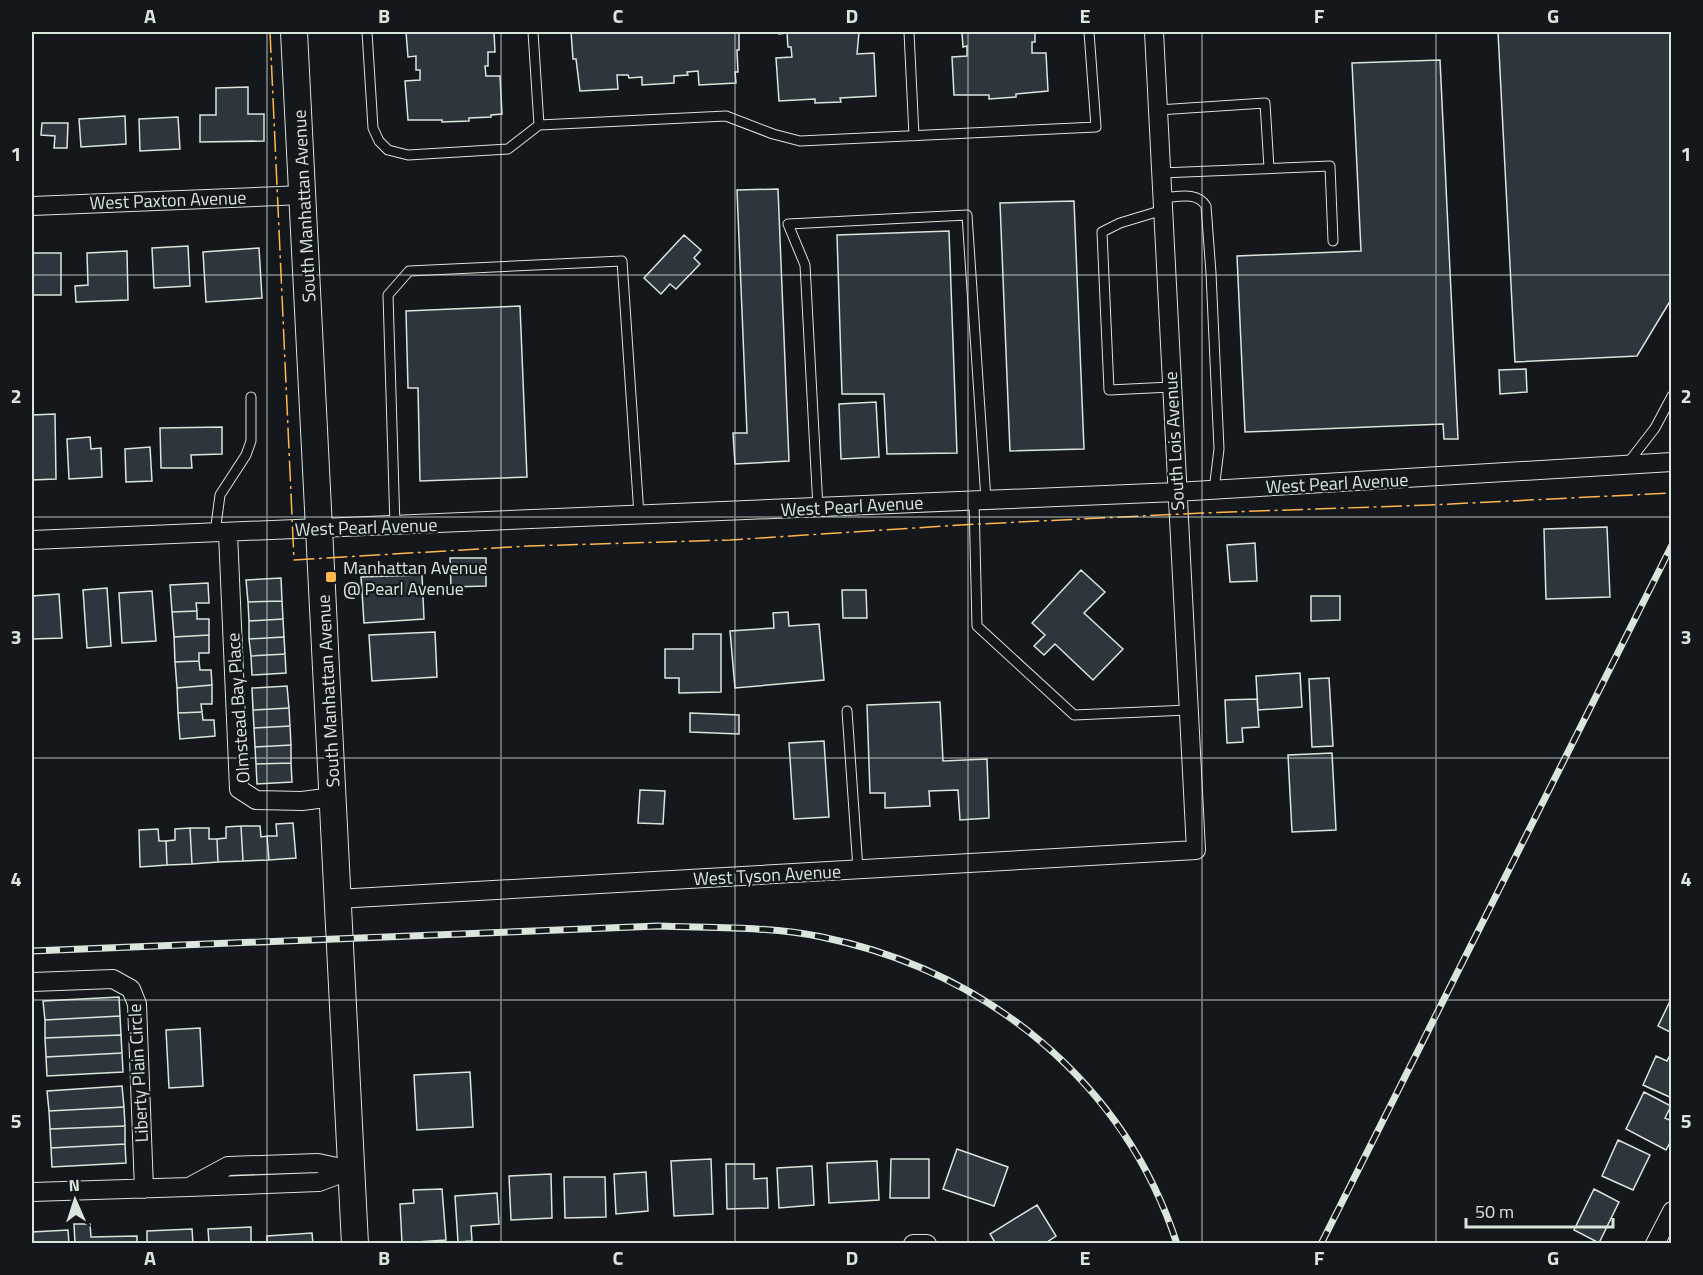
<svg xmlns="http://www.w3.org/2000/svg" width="1703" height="1275" font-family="'Titillium Web',sans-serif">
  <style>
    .building { fill: #2c363c; stroke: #d8e6dc; stroke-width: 1.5 }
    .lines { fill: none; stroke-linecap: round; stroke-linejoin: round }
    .lane-casing { stroke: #d8e6dc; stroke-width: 11 }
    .street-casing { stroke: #d8e6dc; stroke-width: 20 }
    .secondary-casing { stroke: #d8e6dc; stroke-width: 28 }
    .lane { stroke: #14181c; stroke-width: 9 }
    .street { stroke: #14181c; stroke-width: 18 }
    .secondary { stroke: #14181c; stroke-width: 26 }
    .rail-casing { stroke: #d8e6dc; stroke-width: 7 }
    .rail { stroke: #14181c; stroke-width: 4.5; stroke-dasharray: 14; stroke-linecap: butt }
    .power { stroke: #ffb74d; stroke-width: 1.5; stroke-dasharray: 21 4.5 3 4.5; stroke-linecap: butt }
    .grid { fill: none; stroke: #d8e6dc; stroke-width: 1.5; stroke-opacity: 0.55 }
    .poi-dot { fill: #ffb74d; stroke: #14181c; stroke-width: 2 }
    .labels { text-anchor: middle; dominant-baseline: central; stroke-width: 4.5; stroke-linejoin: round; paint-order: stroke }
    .street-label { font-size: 18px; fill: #d8e6dc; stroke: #14181c }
    .poi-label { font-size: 18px; fill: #d8e6dc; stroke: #14181c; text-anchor: start }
    .neatline { fill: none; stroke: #d8e6dc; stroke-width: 2 }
    .grid-label { font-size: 20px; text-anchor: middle; font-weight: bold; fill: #d8e6dc }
  </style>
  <rect width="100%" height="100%" fill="#14181c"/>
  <!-- building -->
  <path class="building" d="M406 32H494L495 52H488V66H485L486 76H500L502 114 491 115V117L469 118V121L442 122V120H408L405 81 420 80V70H416V56L408 57Z
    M571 32H739V50H737L738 72H735L736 83 699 85 698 71 687 72 688 75 674 76V83L642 85V77L629 78 628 75H617L618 89 580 91 576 59H573Z
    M779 32H859L857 54 874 53 876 96 840 98 841 102 815 103V99L779 101 776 58 792 57 791 47H788L787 33 779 34Z
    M955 32H1035V42H1032V53H1046L1048 91 1016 94V97L989 99V95H954L952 57 967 56V46L963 47 962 33H955Z
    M1498 32H1672V298L1637 356 1515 362Z
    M1440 60 1458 439H1444L1443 424 1245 432 1237 256 1361 251 1352 63Z
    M248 87V114H264V141L200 142V115H216V88Z
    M125 116 126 144 81 147 79 119Z
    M178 117 180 149 140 151 139 119Z
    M42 123H68L67 148H54L55 136 41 135Z
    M778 189 789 461 735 464 733 433H747L737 190Z
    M1074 201 1084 449 1010 451 1000 203Z
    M949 231 957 453 887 454 884 394H842L837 235Z
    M684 235 701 250 694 258 700 264 676 289 670 284 661 294 644 278Z
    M188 246 190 286 154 288 152 248Z
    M259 248 262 298 206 302 203 252Z
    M127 251 128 300 76 302 75 286 88 285 87 253Z
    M32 253H61V295H32Z
    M520 306 527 477 420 481 418 388H408L406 311Z
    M1526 369 1527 392 1500 394 1499 370Z
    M876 402 879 457 841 459 839 404Z
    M55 414 56 479 32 480V415Z
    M222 427V454L191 455 192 468H161L160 428Z
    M90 437 91 449 101 448 102 477 69 479 67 439Z
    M150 447 152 481 126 482 125 449Z
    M1607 527 1610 597 1546 599 1544 529Z
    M1255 543 1257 581 1230 582 1227 545Z
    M450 558H486V586L451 587Z
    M1081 570 1105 592 1084 613 1123 649 1093 680 1055 644 1044 655 1034 646 1045 635 1032 623Z
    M422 575 424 619 364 623 361 577Z
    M281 578 282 601 248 602 246 580Z
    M208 583 209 603H196L197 611 172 612 170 585Z
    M107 588 111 646 87 648 83 590Z
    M842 590H866L867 618H843Z
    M152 591 156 641 122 643 119 593Z
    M59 594 62 638 32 639V596Z
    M1311 596H1340V620L1311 621Z
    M282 601 283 619 249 621 248 602Z
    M197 611V619H209V635L174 637 172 612Z
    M788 612 789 626 819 624 824 680 735 688 730 631 774 628 773 613Z
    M283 619 284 637 249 639V621Z
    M435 632 437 677 372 681 369 635Z
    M693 634H721V692L679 693V678H665V649H693Z
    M209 635V653H199V661L175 662 174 637Z
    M284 637 285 654 251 656 249 639Z
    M285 654 286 673 252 675 251 656Z
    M199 661 200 670H211L212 685 177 688 175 662Z
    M1300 673 1302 707 1258 710 1256 676Z
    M1329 678 1333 746 1312 747 1309 679Z
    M212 685V704H201L202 712 178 713 177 688Z
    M287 686 289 708 253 710 252 688Z
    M1257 699 1259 727 1242 728 1243 742 1227 743 1225 700Z
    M940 702 943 761 987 759 989 818 960 820 958 790 929 791 930 806 885 808V793H870L867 705Z
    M289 708 290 726 254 728 253 710Z
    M202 712 203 720H214L215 736 180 739 178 713Z
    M690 713 739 715V734L690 732Z
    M290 726 291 745 255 747 254 728Z
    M824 741 829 817 794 819 789 743Z
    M291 745V763L256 764 255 747Z
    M1332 753 1336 830 1292 832 1288 755Z
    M291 763 292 782 257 784 256 764Z
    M640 790 665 791 663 824 638 823Z
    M293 823 296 858 269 860 267 836H277L276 824Z
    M241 826H260L261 837 267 836 269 860 243 861Z
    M241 826 243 861 218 862 217 839 226 838V827Z
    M190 828H209V839H217L218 862 192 864Z
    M190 828 192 864 167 865 166 841 175 840V829Z
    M158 829 159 841H166L167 865 140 867 139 830Z
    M119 997 120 1016 45 1020 43 1001Z
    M1672 997V1033L1658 1026Z
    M120 1016 121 1035 45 1038V1020Z
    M200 1028 203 1086 169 1088 166 1030Z
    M121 1035 122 1053 46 1057 45 1038Z
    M1672 1051V1098L1643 1085 1656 1056 1667 1061Z
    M122 1053 123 1072 47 1076 46 1057Z
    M470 1072 473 1127 417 1130 414 1075Z
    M122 1086 124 1107 49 1111 47 1091Z
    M1644 1092 1671 1106 1665 1118 1672 1121V1139L1666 1150 1626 1129Z
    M124 1107 125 1126 50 1129 49 1111Z
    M125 1126V1144L51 1148 50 1129Z
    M1618 1140 1650 1155 1633 1190 1602 1176Z
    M125 1144 126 1163 52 1167 51 1148Z
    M957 1149 1008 1167 994 1206 943 1189Z
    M711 1159 713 1214 674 1216 671 1161Z
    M891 1159H929V1198H890Z
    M877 1161 879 1200 829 1203 827 1163Z
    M726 1164H754V1179L767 1178 768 1208 727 1209Z
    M812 1166 814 1205 779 1208 777 1168Z
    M646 1172 648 1211 616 1214 614 1174Z
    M551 1174 552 1218 511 1220 509 1176Z
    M564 1177H605L606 1217 565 1218Z
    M442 1189 446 1240 402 1243 400 1204 414 1203 413 1190Z
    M1594 1189 1619 1202 1599 1243 1574 1230Z
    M497 1193 499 1224 471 1226 472 1241 458 1242 455 1196Z
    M1037 1205 1056 1236 1044 1244H996L990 1234Z
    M74 1224H90L91 1237 137 1236V1244H75Z
    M251 1227V1244H209L208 1229Z
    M192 1229 193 1244H147V1231Z
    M68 1230 69 1244H32V1232Z
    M312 1233 313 1244H267V1236Z"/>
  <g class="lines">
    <!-- lane casing -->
    <g class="lane-casing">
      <path id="lane" d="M367 32 373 128 379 141 388 150 408 155 508 149 539 125 726 116 773 134 800 141 1096 127 1089 32
        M533 32 539 125
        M909 32 914 136
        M1158 110 1265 103 1269 168
        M1161 173 1330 166 1333 241
        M1162 198C1178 197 1197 191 1206 206L1211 273 1219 449 1214 490
        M1163 210 1120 223 1102 232 1109 390 1171 387
        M1628 463 1655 428 1672 396
        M974 501 977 626 1074 715 1188 710
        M818 508 805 265 788 224 967 215 986 500
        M395 526 388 295 409 271 622 261 639 515
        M215 533 220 495 246 455 251 441V397
        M847 711 858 869"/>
    </g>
    <!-- street casing -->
    <g class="street-casing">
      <path id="street" d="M32 206 304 195
        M228 533 239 789 256 800 302 801 333 797
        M32 540 1176 492 1672 462
        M337 899 1196 850 1154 32
        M32 982 113 979 131 989 137 1004 144 1189
        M318 1163 351 1170 319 1182 189 1187 228 1166Z
        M32 1192 189 1187
        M913 1244H927
        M1655 1244 1672 1211"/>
    </g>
    <!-- secondary casing -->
    <g class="secondary-casing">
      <path id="secondary" d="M294 32 355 1244"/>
    </g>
    <!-- lane -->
    <use href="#lane" class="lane"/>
    <!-- street -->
    <use href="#street" class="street"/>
    <!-- secondary -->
    <use href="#secondary" class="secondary"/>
    <!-- rail casing -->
    <g class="rail-casing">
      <path id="rail" d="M32 951 658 926C712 928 768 926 822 937 987 971 1124 1081 1177 1244
        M1321 1244 1672 545"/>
    </g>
    <!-- rail -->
    <use href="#rail" class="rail"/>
    <!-- power -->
    <path class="power" d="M270 32 294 560 528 546 730 540 960 525 1202 513 1430 505 1672 493"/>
  </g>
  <!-- grid -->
  <path class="grid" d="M267 32V1244M501 32V1244M735 32V1244M968 32V1244M1202 32V1244M1436 32V1244M32 275H1672M32 517H1672M32 758H1672M32 1000H1672"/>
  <!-- markers -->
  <rect class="poi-dot" x="325" y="571" width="12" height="12" rx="3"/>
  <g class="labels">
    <!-- street labels -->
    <g class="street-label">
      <text transform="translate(168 200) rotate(-2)">West Paxton Avenue</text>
      <text transform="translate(304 206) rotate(-93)">South Manhattan Avenue</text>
      <text transform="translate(1174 441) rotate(-93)">South Lois Avenue</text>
      <text transform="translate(1337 483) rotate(-3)">West Pearl Avenue</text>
      <text transform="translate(852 506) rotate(-3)">West Pearl Avenue</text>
      <text transform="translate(366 527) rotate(-2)">West Pearl Avenue</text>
      <text transform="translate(328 691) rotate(-93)">South Manhattan Avenue</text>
      <text transform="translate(238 708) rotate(-94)">Olmstead Bay Place</text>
      <text transform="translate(767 875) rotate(-3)">West Tyson Avenue</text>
      <text transform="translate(138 1073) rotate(-93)">Liberty Plain Circle</text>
    </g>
    <!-- poi labels -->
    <g class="poi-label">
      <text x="343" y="567">Manhattan Avenue<tspan x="343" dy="21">@ Pearl Avenue</tspan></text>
    </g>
  </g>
  <!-- border -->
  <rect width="1703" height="1275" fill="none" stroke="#14181c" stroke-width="66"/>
  <!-- north arrow -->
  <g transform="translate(75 1200) rotate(357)" stroke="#14181c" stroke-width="4.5" paint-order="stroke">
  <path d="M0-4.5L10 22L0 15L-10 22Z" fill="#d8e6dc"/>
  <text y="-9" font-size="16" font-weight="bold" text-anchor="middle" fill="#d8e6dc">N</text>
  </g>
  <!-- scale -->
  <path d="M1466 1218v9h147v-9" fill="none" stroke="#d8e6dc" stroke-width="3"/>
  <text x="1475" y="1218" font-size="18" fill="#d8e6dc" stroke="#14181c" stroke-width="4.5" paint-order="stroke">50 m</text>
  <rect x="33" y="33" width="1637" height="1209" class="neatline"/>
  <g class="grid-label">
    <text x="150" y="23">A</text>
    <text x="384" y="23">B</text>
    <text x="618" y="23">C</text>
    <text x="852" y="23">D</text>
    <text x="1085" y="23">E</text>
    <text x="1319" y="23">F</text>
    <text x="1553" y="23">G</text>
    <text x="16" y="161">1</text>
    <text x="1686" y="161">1</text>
    <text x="16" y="403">2</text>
    <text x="1686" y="403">2</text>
    <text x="16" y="644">3</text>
    <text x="1686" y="644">3</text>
    <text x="16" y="886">4</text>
    <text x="1686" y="886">4</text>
    <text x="16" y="1128">5</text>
    <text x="1686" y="1128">5</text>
    <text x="150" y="1265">A</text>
    <text x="384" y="1265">B</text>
    <text x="618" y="1265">C</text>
    <text x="852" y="1265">D</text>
    <text x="1085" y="1265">E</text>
    <text x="1319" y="1265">F</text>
    <text x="1553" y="1265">G</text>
  </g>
</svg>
